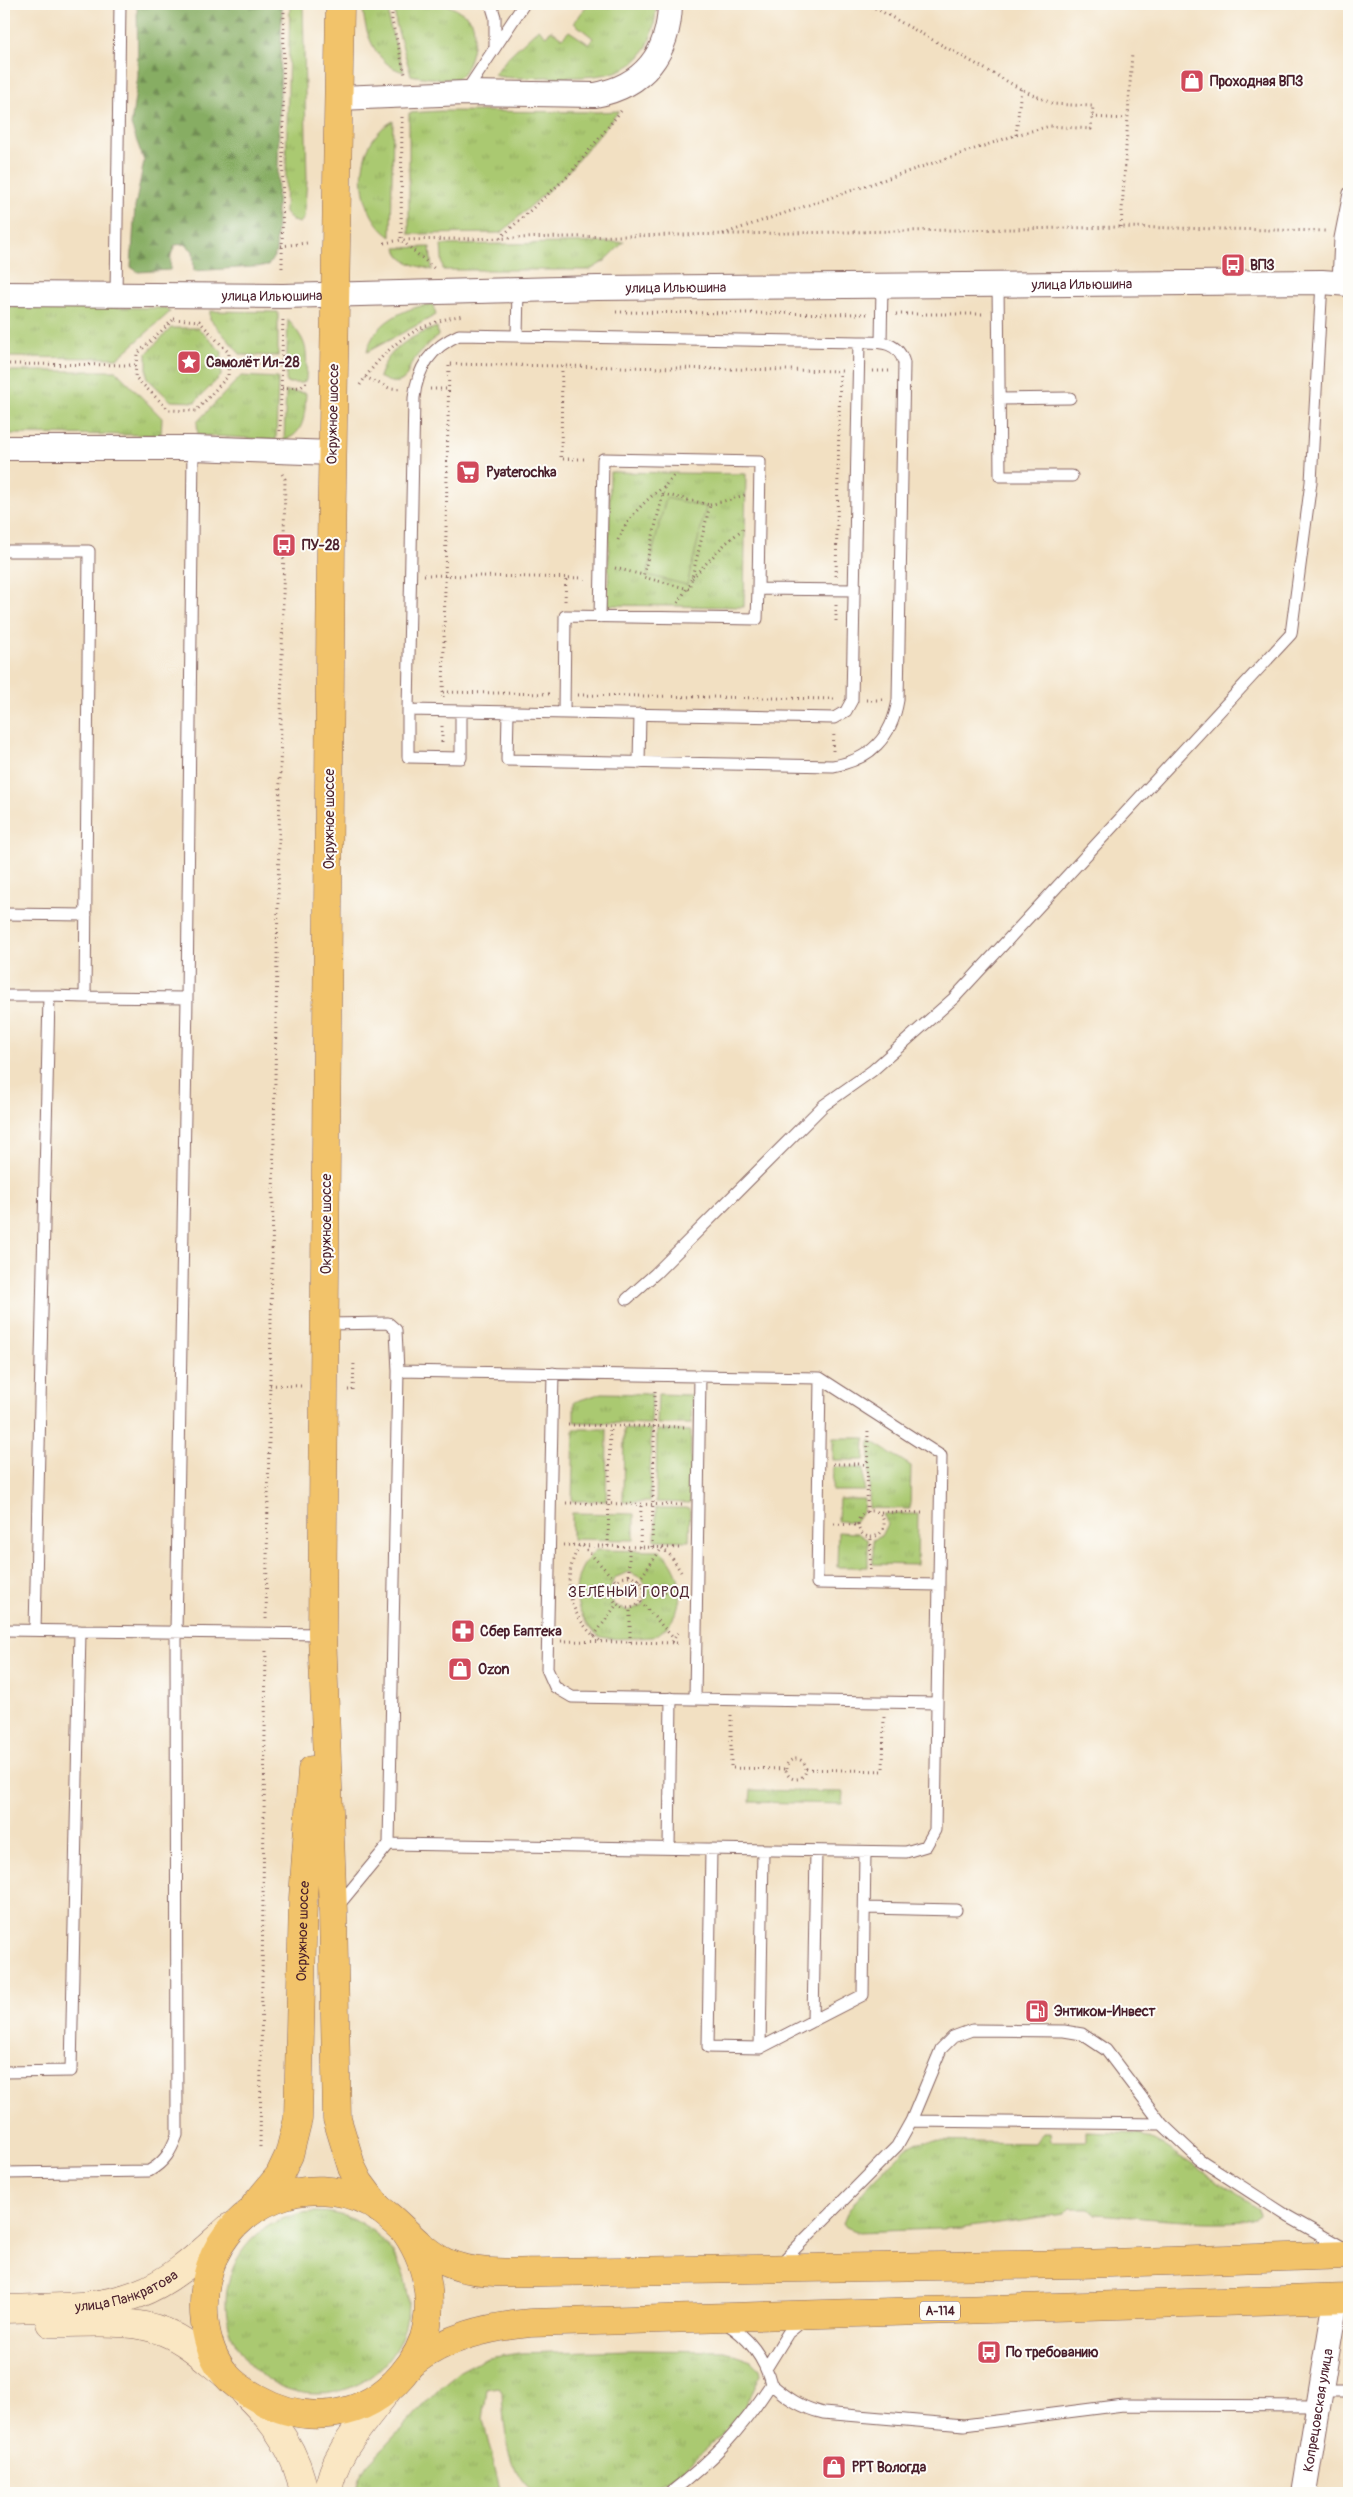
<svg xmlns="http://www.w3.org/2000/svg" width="1353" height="2497" font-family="Pangolin,sans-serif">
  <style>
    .grass { fill: url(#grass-tufts); stroke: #7a744e; fill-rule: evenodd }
    .forest { fill: url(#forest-firs); stroke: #686647 }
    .pitch { fill: #aac971; stroke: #7a744e }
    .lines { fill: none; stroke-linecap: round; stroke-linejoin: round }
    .lane-casing { stroke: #856360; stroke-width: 13 }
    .street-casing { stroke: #856360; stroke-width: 26 }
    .secondary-casing { stroke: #856360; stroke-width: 29 }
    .primary-casing { stroke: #856360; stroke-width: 29 }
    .path { stroke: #856360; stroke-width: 3; stroke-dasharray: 1 4; stroke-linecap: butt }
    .lane { stroke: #fff; stroke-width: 11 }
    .street { stroke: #fff; stroke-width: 24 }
    .secondary { stroke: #fae7c3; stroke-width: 28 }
    .primary { stroke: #f2c36a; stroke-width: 28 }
    .labels { text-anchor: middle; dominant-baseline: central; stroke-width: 4; stroke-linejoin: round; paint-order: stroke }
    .shield { fill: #fdfcf7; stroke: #806168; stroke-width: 1 }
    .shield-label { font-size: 12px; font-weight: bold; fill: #4a1f2b }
    .poi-label { font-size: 14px; font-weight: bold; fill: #4a1f2b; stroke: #fdfcf7; text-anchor: start }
    .street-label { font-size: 14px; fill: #4a1f2b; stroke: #fdfcf7 }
    .neighbourhood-label { font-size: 15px; letter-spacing: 1px; fill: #4a1f2b; stroke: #fdfcf7 }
  </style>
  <defs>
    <pattern id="grass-tufts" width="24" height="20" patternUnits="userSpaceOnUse" patternTransform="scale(1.25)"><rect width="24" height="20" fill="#aac971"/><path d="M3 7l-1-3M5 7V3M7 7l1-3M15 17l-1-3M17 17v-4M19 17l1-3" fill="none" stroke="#94ac62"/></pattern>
    <pattern id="forest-firs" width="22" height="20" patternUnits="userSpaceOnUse" patternTransform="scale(1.25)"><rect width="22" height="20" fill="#87ad63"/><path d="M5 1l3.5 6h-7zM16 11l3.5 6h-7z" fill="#708c52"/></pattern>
  </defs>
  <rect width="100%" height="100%" fill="#fdfcf7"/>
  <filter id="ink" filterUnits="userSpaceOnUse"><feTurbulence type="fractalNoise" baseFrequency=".02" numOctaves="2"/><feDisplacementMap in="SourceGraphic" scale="10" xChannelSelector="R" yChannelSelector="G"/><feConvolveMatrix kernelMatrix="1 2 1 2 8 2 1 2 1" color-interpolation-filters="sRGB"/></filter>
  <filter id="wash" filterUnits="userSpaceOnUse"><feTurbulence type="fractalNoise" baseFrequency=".0096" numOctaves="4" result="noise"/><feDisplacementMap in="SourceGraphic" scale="20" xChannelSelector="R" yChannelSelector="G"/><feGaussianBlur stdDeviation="1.12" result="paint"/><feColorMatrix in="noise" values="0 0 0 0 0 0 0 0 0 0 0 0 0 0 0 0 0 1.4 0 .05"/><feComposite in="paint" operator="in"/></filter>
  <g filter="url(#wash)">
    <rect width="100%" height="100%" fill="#f2e0c2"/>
    <!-- grass -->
    <path class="grass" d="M290 4H303L307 180 304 218 300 223 293 221 285 212Z
      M363 4H389V23L404 72C375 65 363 30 363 4Z
      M394 4C409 4 430 0 444 4 452 7 468 14 472 22 478 34 470 73 457 78 448 81 420 77 411 75L396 24Z
      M588 4H656C654 78 608 78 548 77 531 77 509 80 494 75L509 56 538 29 546 36 551 30 562 38 569 31 589 44 593 38 574 23Z
      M440 111 598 112 619 111 565 175 501 233 409 234V113Z
      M393 121 391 237C354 212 351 143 393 121Z
      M624 242 605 261 590 270H443L441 245Z
      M430 247 432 270C419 266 399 263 396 248Z
      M433 304 436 315 367 352C373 323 405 307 433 304Z
      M4 307 167 308 170 312 118 358 4 357Z
      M210 311 278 312V356L241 355 210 319Z
      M288 320C309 344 307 349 306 380L303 383H286Z
      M437 327 438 336C428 344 419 352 412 363 408 369 408 379 399 382 392 384 385 380 379 377 388 348 410 337 437 327Z
      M171 328H198L222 352 221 376 195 402 171 401 147 378V353Z
      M4 371H116L162 418 161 435 4 434Z
      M241 376 278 378 276 440 198 435 197 422Z
      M286 391 306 393C305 411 306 434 284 440Z
      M610 472 746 474 744 607 608 605Z
      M602 1393 652 1394 651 1424 574 1422V1402Z
      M658 1394 692 1395 691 1424H657Z
      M574 1429H607L606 1501H572Z
      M624 1429 651 1430 650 1502H623Z
      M657 1430 691 1431 690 1503 656 1502Z
      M833 1438H865L864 1460H833Z
      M870 1440 911 1466 910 1509 869 1508Z
      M833 1467 864 1468V1491H832Z
      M839 1499H864L863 1510 855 1522 838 1521Z
      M656 1508H690L689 1541 655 1540Z
      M572 1513 634 1514V1540L572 1539Z
      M882 1514H918L917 1565 873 1564V1540L881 1536 887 1524Z
      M838 1532 857 1533 868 1540V1567H837Z
      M596 1550 661 1551C688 1574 687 1620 653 1637 641 1637 609 1641 599 1636 594 1633 589 1627 586 1622 569 1598 575 1569 596 1550ZM628 1572 642 1578 648 1592 642 1605 628 1611 614 1605 609 1592 614 1578Z
      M751 1790 843 1792 842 1804 750 1802Z
      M1043 2132H1050L1051 2141H1086V2132L1140 2134 1165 2147 1259 2208 1260 2215C1244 2231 1123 2215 1095 2214L1089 2208H1070L1064 2214 963 2228 856 2232 846 2228 843 2224C851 2196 886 2169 906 2148L914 2143 925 2141 1035 2143Z
      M226 2303a91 91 0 1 1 182 0a91 91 0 1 1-182 0Z
      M631 2350 725 2351 751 2360 760 2369 761 2375 745 2407 722 2435 678 2474 639 2493H538C507 2481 503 2421 502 2391L499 2387 487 2389 483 2420 501 2493H355L359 2478 367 2465 445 2383 460 2371 483 2359 519 2353Z"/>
    <!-- forest -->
    <path class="forest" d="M137 4H282L276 253 268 266 194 271 193 251 185 244 175 245 171 255 170 270 138 272 131 267 135 207 144 161 131 125 138 76Z"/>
    <!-- pitch -->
    <path class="pitch" d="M666 498 706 507 687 585 647 575Z"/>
  </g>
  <g filter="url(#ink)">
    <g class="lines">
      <!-- lane casing -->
      <g class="lane-casing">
        <path id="lane" d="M491 4 495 17V48
          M465 93 524 4
          M1338 283 1340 238 1349 193
          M998 285 1000 476H1072
          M116 295 120 4
          M517 336 518 289
          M881 342 882 286
          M999 399 1070 398
          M4 551H89L85 997 187 998 176 1632 177 2135C171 2151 165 2162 149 2171L4 2173
          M600 617 603 459 760 462 758 589 854 590
          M408 710V757L461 758V711
          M508 712 507 760 833 766C870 760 892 737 898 700L904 363C898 340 878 342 859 342L459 335C431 347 417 368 414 398L408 710C550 713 692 715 834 718L846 711 852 700 859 342
          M564 713 565 616 757 619 758 589
          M639 763 640 714
          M4 914 86 915
          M4 996H49
          M187 998 193 448
          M627 1299 656 1273 824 1105 872 1071 954 998 1291 634 1311 482 1322 282
          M326 1324 388 1323 396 1330 398 1371 389 1844 337 1907
          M553 1373 547 1669 555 1687 572 1697 937 1703
          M820 1378 817 1583 939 1585
          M4 1630 80 1631
          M35 1630 49 996 85 997
          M695 1699 700 1376
          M389 1844 906 1852 926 1846 935 1830 941 1456 820 1378 398 1371
          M669 1848 671 1698
          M711 1849 708 2047 760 2048 863 1995 865 1852
          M865 1908 956 1910
          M813 2021 816 1851
          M760 2048 763 1850
          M4 2072 71 2071 80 1631 322 1634
          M911 2121 1162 2124
          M779 2265 897 2146 911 2121 941 2049 953 2037 972 2030 1064 2031 1082 2034 1106 2050 1162 2124 1199 2159 1289 2217 1346 2249
          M725 2323C748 2336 765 2359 771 2384 787 2398 802 2408 823 2413L964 2425 1123 2405 1320 2406
          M767 2367 788 2333 804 2320
          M1322 2392H1349
          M670 2493C714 2459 741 2430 771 2384"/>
      </g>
      <!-- street casing -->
      <g class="street-casing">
        <g id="street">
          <path d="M339 98 465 93 595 95C644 86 669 53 670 4"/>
          <path id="s1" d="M4 294 283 296 597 288 1322 282 1349 284"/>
          <path d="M4 448H193L333 453"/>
          <path id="s2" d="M1304 2493 1336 2299"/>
        </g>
      </g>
      <!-- secondary casing -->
      <g class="secondary-casing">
        <g id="secondary">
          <path id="s3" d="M4 2309C47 2307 96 2310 137 2294 173 2281 202 2252 230 2227"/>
          <path d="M50 2323C87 2324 130 2318 165 2332 187 2341 206 2359 225 2374"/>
          <path d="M245 2393C275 2422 297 2452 304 2493"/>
          <path d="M328 2493C332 2454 365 2421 387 2391"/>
        </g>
      </g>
      <!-- primary casing -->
      <g class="primary-casing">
        <g id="primary">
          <path d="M340 4 331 546 322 1634 333 1912 337 2119 352 2168 359 2182 379 2209"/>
          <path id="s4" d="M255 2205 279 2176 289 2155 298 2119 303 1898 312 1770"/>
          <path d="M405 2231C425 2260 433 2290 427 2325 424 2344 415 2360 402 2375 365 2419 306 2426 257 2398 246 2392 234 2385 226 2375 202 2346 199 2301 210 2267 231 2202 309 2171 370 2203 398 2218 416 2248 445 2262 475 2276 515 2272 548 2272L1080 2264 1349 2255"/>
          <path d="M412 2363C447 2337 487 2327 530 2323L1349 2298"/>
        </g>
      </g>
      <!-- path -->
      <path class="path" d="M392 4V21L405 74
        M402 117 401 240 436 270
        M1092 117 1127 119
        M1016 135 1021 89
        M1121 227 1132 53
        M723 234 1016 135 1050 126 1091 129 1093 106 1053 104 1021 89 868 4
        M500 238 569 175 621 111
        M384 243 401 240 1121 227 1326 231
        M281 246 307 243
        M282 268 284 4
        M616 312 867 314
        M896 314H985
        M174 319 199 321 229 353 228 376 196 411 169 410 135 377 137 354Z
        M229 362 283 365
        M4 364 135 365
        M562 366 561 459H588
        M873 371H889
        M365 377 389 388 402 389
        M360 385C388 344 413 325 463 315
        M282 388 301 387 307 382
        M430 389H448
        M280 431 283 317
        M663 494 710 505 689 589 643 577Z
        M663 494 665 486 674 475
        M710 505 745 495
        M618 540C628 517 645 500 665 486
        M615 568 643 575
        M424 575 586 578
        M836 576 840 371
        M692 578 726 543 744 528
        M565 601 566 578
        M678 603 687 588
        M836 621V605
        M443 692 550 694
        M578 695 835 699
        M443 697 449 364 844 371
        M866 700H882
        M442 742V726
        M833 751 834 732
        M270 1385 301 1386
        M348 1390H353L354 1362
        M568 1425 684 1427
        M833 1464H867
        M566 1503 683 1505
        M858 1524a13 13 0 1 1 26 0a13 13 0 1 1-26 0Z
        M867 1512 868 1428
        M876 1512 925 1513
        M834 1524 857 1525
        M563 1545 682 1548
        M579 1546C560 1582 569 1617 601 1642
        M583 1546 616 1581
        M608 1546 610 1426
        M640 1547 641 1505
        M652 1547 655 1391
        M662 1548 671 1556 681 1572
        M870 1570 871 1537
        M629 1575V1547
        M612 1592a16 16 0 1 1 32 0a16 16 0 1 1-32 0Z
        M639 1580 662 1548
        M645 1592 681 1591
        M569 1595 612 1593
        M641 1602 674 1639
        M266 1619 285 479 281 472
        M594 1636 617 1604
        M561 1641 680 1643
        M630 1642V1608
        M672 1642 679 1631
        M731 1715V1768L786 1769
        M786 1769a10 10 0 1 1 20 0a10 10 0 1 1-20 0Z
        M806 1769 883 1771 884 1716
        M260 2147 266 1648"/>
      <!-- lane -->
      <use href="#lane" class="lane"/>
      <!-- street -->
      <use href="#street" class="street"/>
      <!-- secondary -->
      <use href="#secondary" class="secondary"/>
      <!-- primary -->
      <use href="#primary" class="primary"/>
    </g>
  </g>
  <!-- icons -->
  <defs>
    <g id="shop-square" transform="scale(1.25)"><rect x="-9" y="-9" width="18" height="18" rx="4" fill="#d1495b" stroke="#fdfcf7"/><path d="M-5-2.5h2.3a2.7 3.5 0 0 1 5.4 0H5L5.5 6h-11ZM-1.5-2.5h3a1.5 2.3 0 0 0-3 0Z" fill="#fff"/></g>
    <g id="bus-square" transform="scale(1.25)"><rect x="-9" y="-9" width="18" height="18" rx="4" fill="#d1495b" stroke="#fdfcf7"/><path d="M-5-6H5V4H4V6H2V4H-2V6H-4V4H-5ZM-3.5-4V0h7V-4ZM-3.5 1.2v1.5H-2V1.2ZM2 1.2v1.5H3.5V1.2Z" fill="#fff"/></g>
    <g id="sight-square" transform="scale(1.25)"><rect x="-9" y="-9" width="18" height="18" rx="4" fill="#d1495b" stroke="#fdfcf7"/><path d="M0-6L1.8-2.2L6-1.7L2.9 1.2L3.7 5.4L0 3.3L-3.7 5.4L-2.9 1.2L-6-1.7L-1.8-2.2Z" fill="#fff"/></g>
    <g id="supermarket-square" transform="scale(1.25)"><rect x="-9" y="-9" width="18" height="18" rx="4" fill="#d1495b" stroke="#fdfcf7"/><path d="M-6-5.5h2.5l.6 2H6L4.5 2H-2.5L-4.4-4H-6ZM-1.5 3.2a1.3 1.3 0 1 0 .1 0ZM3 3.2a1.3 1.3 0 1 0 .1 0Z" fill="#fff"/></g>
    <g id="pharmacy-square" transform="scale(1.25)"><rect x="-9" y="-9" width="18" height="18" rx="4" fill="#d1495b" stroke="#fdfcf7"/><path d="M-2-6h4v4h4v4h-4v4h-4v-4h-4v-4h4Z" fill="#fff"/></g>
    <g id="fuel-square" transform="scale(1.25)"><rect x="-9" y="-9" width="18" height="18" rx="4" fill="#d1495b" stroke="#fdfcf7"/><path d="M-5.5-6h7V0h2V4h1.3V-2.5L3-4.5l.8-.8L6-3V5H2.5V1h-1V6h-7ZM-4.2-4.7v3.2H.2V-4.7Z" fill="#fff"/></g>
  </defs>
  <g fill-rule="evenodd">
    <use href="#shop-square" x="1192" y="81"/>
    <use href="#bus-square" x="1233" y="265"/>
    <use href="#sight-square" x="189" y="362"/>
    <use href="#supermarket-square" x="468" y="472"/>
    <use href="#bus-square" x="284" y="545"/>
    <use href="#pharmacy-square" x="463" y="1631"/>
    <use href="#shop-square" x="460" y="1669"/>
    <use href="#fuel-square" x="1037" y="2011"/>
    <use href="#bus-square" x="989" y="2352"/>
    <use href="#shop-square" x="834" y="2467"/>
  </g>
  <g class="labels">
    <!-- shield labels -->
    <rect class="shield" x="920" y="2301.5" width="40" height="19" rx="4"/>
    <g class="shield-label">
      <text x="940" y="2311">А-114</text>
    </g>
    <!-- poi labels -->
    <g class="poi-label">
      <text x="1210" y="81">Проходная ВПЗ</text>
      <text x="1250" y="265">ВПЗ</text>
      <text x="206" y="362">Самолёт Ил-28</text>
      <text x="486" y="472">Pyaterochka</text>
      <text x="302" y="545">ПУ-28</text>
      <text x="480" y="1631">Сбер Еаптека</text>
      <text x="478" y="1669">Ozon</text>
      <text x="1054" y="2011">Энтиком-Инвест</text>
      <text x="1006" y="2352">По требованию</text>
      <text x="852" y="2467">РРТ Вологда</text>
    </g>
    <!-- street labels -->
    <g class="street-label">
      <text stroke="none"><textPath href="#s1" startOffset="1078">улица Ильюшина</textPath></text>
      <text stroke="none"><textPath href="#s1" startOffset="672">улица Ильюшина</textPath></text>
      <text stroke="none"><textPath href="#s1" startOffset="268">улица Ильюшина</textPath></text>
      <text transform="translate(333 414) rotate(-89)">Окружное шоссе</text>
      <text transform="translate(329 819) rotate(-90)">Окружное шоссе</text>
      <text transform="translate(326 1224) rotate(-90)">Окружное шоссе</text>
      <text stroke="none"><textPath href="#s4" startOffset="286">Окружное шоссе</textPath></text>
      <text stroke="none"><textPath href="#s3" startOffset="125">улица Панкратова</textPath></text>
      <text stroke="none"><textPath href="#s2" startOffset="84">Копрецовская улица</textPath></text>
    </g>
    <!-- neighbourhood labels -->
    <g class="neighbourhood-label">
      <text x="629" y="1592">ЗЕЛЁНЫЙ ГОРОД</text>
    </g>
  </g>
  <!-- margin -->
  <rect width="1353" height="2497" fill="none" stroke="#fdfcf7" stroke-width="20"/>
</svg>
